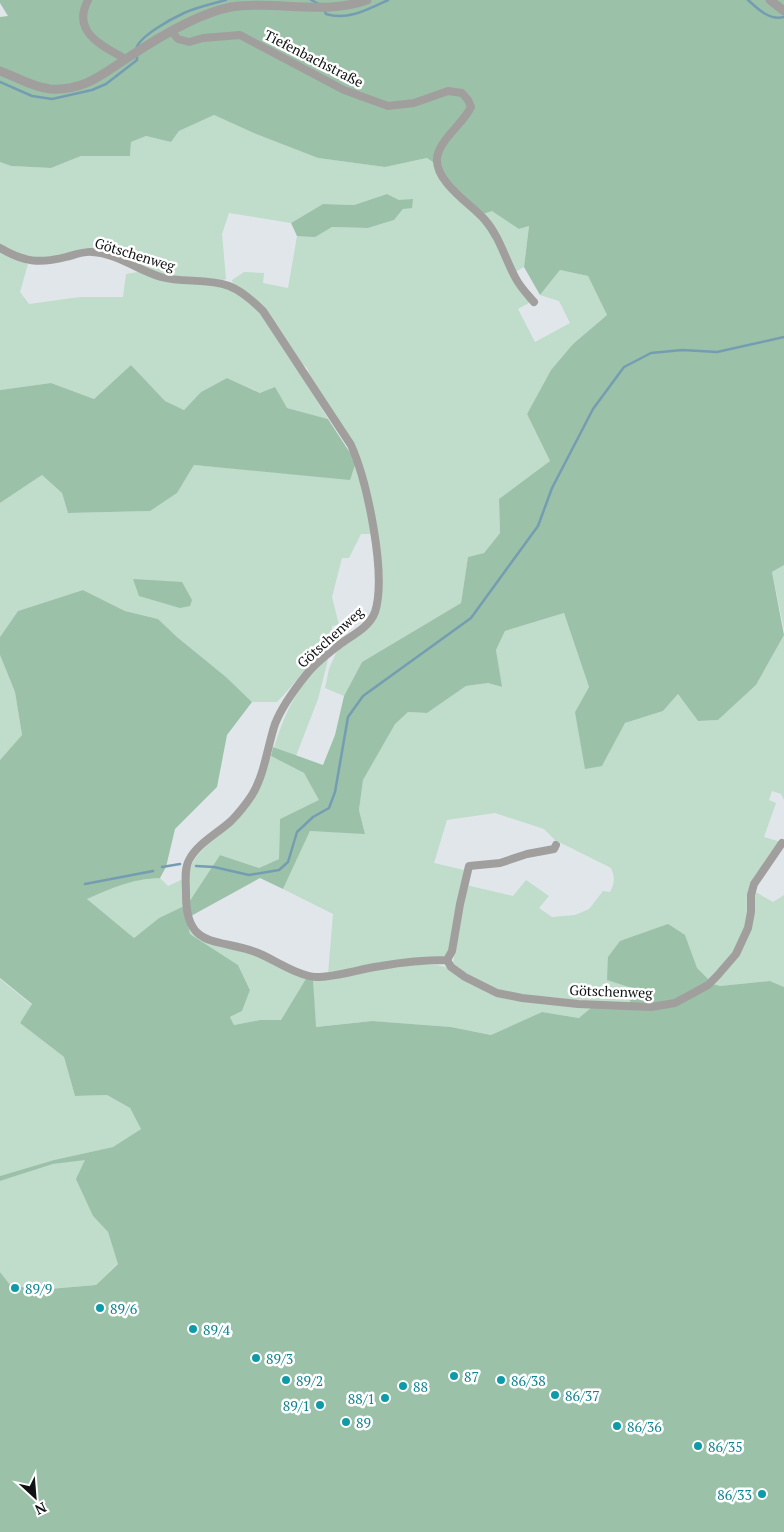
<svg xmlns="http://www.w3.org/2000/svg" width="784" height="1532" font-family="'PT Serif',serif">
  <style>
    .green { fill: #c0dcca }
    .forest { fill: #9bc1a8 }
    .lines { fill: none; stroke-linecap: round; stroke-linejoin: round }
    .stream { stroke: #759db2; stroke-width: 2.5 }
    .minor { stroke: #a19f9d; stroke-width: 8 }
    .tertiary { stroke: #a19f9d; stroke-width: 9 }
    .culture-dot { fill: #0f9aa8; stroke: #fff; stroke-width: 2 }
    .labels { text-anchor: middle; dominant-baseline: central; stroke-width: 5; stroke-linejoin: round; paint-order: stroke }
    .street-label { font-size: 14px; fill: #101213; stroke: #fff }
    .culture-label { font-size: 14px; fill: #0d838f; stroke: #fff; text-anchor: start }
  </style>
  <rect width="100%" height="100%" fill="#e1e6eb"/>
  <!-- green -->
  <path class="green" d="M214 115 256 134 318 158 385 167 427 158 436 165 490 229 528 300 529 303 518 309 535 342 570 323 559 301 540 295 560 270 588 276 607 315 573 344 551 370 527 414 550 461 499 499 500 533 484 553 468 557 461 603 362 662 344 696 325 688 329 669 336 653 343 645 369 626 377 617 380 607 381 585 360 460 313 384 307 368 298 360 267 313 233 285 232 280 244 272 264 273 263 283 288 288 297 236H315L332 227 368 228 394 220 403 209 399 200 387 194 354 205 323 204 291 223 229 213 222 234 226 279 220 281 159 274 92 248H85L58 257 27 259 0 245V162L11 166 51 168 81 156H130L131 142 146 136 171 142 179 131Z
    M492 210 519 229 529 226 524 267 515 272 483 214Z
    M0 251 28 264 20 292 29 304 80 297H123L126 274 138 272 232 289 255 306 279 338 328 419 287 408 261 393 227 378 201 392 184 410 165 401 131 365 94 399 51 383 0 390Z
    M356 462 372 534H361L349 558H342L332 597 339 625 332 626V630L341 631 343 634 342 641C328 651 313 662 301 675 293 684 286 693 277 702H252L226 677 177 637 158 619 125 611 83 590 18 611 0 637V503L42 475 62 493 68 513 149 511 177 493 194 465 349 479Z
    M784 565V629L772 572Z
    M564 613 589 687 575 712 602 766 625 723 663 711 678 694 698 721 718 720 756 685 784 635V800L781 794 772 791 769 800 776 803 764 837 781 842 755 876 746 928 738 946 710 981 697 969 685 935 629 987 630 1005 560 1000 504 993 478 982 455 967 453 963 466 885 513 896 526 880 549 896 539 908 552 917 575 915 589 909 603 891 610 892C615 883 615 877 611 868L555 840 544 829 495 813 447 820 434 863 464 870 450 950 447 956 328 974 333 914 283 889 310 831 365 833 359 810 363 779 395 723 408 712 427 713 466 686 488 683 501 687 496 650 505 631Z
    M0 655 15 692 22 735 0 760Z
    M329 656 318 699 296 756 274 747C286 710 299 682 329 656Z
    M271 756 304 773 320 800 280 819 279 859 259 868 220 855 189 902C188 892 187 878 190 868 199 846 229 830 244 812 257 796 263 775 271 756Z
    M143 878H160L168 886 183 879 184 906 159 918 134 938 87 899 127 882Z
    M754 891 773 902 784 895V987L770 981 720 986 713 984 739 953Z
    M188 924 197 936 252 954 307 977 281 1020H260L234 1025 230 1017 242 1011 250 989 238 965 190 934Z
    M426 963 446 967 486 990 592 1007 580 1018 542 1012 491 1035 451 1027 372 1021 315 1027 313 979 405 964Z
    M0 979 32 1005 20 1023 64 1057 75 1096 107 1095 130 1108 141 1129 113 1147 54 1160 0 1176Z
    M85 1159 93 1216 108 1232 118 1263 96 1285 49 1289 11 1286 0 1272V1181L53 1164Z"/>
  <!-- forest -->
  <path class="forest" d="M0 0H784V565L772 572 784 635 756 685 718 720 698 721 678 694 663 711 625 723 602 766 585 769 575 712 589 687 564 613 505 631 496 650 502 687 488 683 466 686 427 713 408 712 395 724 363 780 359 810 365 834 310 831 283 889 260 878 191 916 189 902 220 855 259 868 279 859 280 819 319 800 304 773 271 756 273 747 323 765 335 735 344 696 362 662 461 603 468 557 484 553 500 533 499 499 550 461 527 414 551 370 573 344 607 315 588 276 560 270 540 295 524 267 529 226 519 229 492 211 483 214 451 185 441 168 427 158 385 167 318 158 256 134 214 115 179 131 171 142 146 136 131 142 130 156H81L51 168 11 166 0 162V17L8 16 0 3Z
    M387 194 399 200 413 199 412 208 403 209 394 220 368 228 332 227 315 237 297 236 291 223 323 204 354 205Z
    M131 365 165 401 184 410 201 392 227 378 260 393 275 387 287 408 328 419 356 462 350 480 194 465 177 493 150 511 68 513 62 493 42 475 0 503V390L51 383 94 399Z
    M133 579 182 582 192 600 190 606 180 608 139 596Z
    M83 590 125 611 158 619 177 637 226 677 252 702 227 735 217 787 175 829 166 867 160 878C130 879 113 888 87 899L134 938 159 918 184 906 190 934 238 965 250 990 242 1011 230 1017 234 1025 260 1020H281L307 977 313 979 316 1027 372 1021 451 1027 491 1035 542 1012 579 1018 592 1007 630 1005 629 987 607 980 608 957 620 941 668 924 685 935 697 968 713 984 720 986 770 981 784 987V1532H0V1272L11 1286 49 1289 96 1285 118 1264 108 1232 93 1216 76 1179 85 1160 53 1164 0 1181V1176L54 1160 113 1147 141 1129 130 1108 107 1095 75 1096 64 1057 20 1023 32 1004 0 978V760L22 735 15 692 0 655V637L18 611Z"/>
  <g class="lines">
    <!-- stream -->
    <path class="stream" d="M311 0 321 5
      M748 0C758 9 770 21 784 17
      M324 9 326 14C347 21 369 9 388 0
      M136 50C137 37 173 18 184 13 197 7 212 4 226 0
      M0 82 32 96 52 99 92 90 106 84 137 60V55
      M196 866 214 867 249 875 279 870 288 862 297 832 313 817 329 808 335 792 348 717 363 696 471 618 538 526 552 488 593 409 624 367 651 353 682 350 717 352 784 337
      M162 867 180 864
      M85 884 153 871"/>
    <!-- minor -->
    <path class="minor" d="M88 0C71 32 102 46 126 59
      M172 32 178 39 189 42 203 38 240 35 344 90 388 106 414 103 448 91 462 93 468 100 471 107C463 124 439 140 437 158 435 182 471 204 485 220 499 236 505 258 515 277 520 287 527 294 534 302
      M0 248C24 262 39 264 66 257 74 255 84 251 92 252 116 253 138 270 161 277 183 283 208 278 229 286 242 291 253 301 263 311L351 445C367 481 387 574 375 612 369 628 352 635 339 645 327 654 315 663 306 675 294 690 282 706 275 724 267 748 265 773 252 795 246 804 239 813 231 821 218 833 198 843 189 860 184 869 186 883 186 893 185 952 220 937 258 953 273 959 300 977 316 977 337 977 359 969 381 966 403 962 424 960 447 960
      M447 960 451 967 465 977 497 993 522 998 578 1004 651 1007 675 1003 708 985 717 976 736 954 748 928 751 912V895L754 884 782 843
      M447 960 452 951 460 904 469 866 500 863 527 854 554 849 556 845"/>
    <!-- tertiary -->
    <path class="tertiary" d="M770 0 784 11
      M0 71C17 77 32 87 50 89 85 91 102 74 129 57 156 39 199 13 231 7 275 0 323 16 367 0"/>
  </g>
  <!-- markers -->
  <g class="culture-dot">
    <circle cx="15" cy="1288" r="5"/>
    <circle cx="100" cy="1308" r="5"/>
    <circle cx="193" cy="1329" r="5"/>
    <circle cx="256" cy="1358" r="5"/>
    <circle cx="454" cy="1376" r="5"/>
    <circle cx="286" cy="1380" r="5"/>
    <circle cx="501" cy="1380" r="5"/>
    <circle cx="403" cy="1386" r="5"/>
    <circle cx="555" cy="1395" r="5"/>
    <circle cx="385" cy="1398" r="5"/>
    <circle cx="320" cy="1405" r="5"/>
    <circle cx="346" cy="1422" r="5"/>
    <circle cx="617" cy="1426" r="5"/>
    <circle cx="698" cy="1446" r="5"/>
    <circle cx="762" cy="1494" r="5"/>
  </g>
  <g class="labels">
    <!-- street labels -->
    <g class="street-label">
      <text transform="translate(314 58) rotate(27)">Tiefenbachstraße</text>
      <text transform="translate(135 254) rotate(17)">Götschenweg</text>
      <text transform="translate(330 637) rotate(-42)">Götschenweg</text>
      <text transform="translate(611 991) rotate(2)">Götschenweg</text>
    </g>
    <!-- culture labels -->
    <g class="culture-label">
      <text x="25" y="1288">89/9</text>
      <text x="110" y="1308">89/6</text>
      <text x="203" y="1329">89/4</text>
      <text x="266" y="1358">89/3</text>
      <text x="464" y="1376">87</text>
      <text x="296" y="1380">89/2</text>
      <text x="511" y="1380">86/38</text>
      <text x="413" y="1386">88</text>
      <text x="565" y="1395">86/37</text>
      <text x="375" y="1398" text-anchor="end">88/1</text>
      <text x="310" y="1405" text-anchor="end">89/1</text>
      <text x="356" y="1422">89</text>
      <text x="627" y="1426">86/36</text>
      <text x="708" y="1446">86/35</text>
      <text x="752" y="1494" text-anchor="end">86/33</text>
    </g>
  </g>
  <!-- north arrow -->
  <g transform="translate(35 1497) rotate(154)" stroke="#ffffff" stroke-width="4" paint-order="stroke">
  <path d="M0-4L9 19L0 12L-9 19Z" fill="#101213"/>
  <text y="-8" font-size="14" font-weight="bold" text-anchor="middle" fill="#101213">N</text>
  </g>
</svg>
